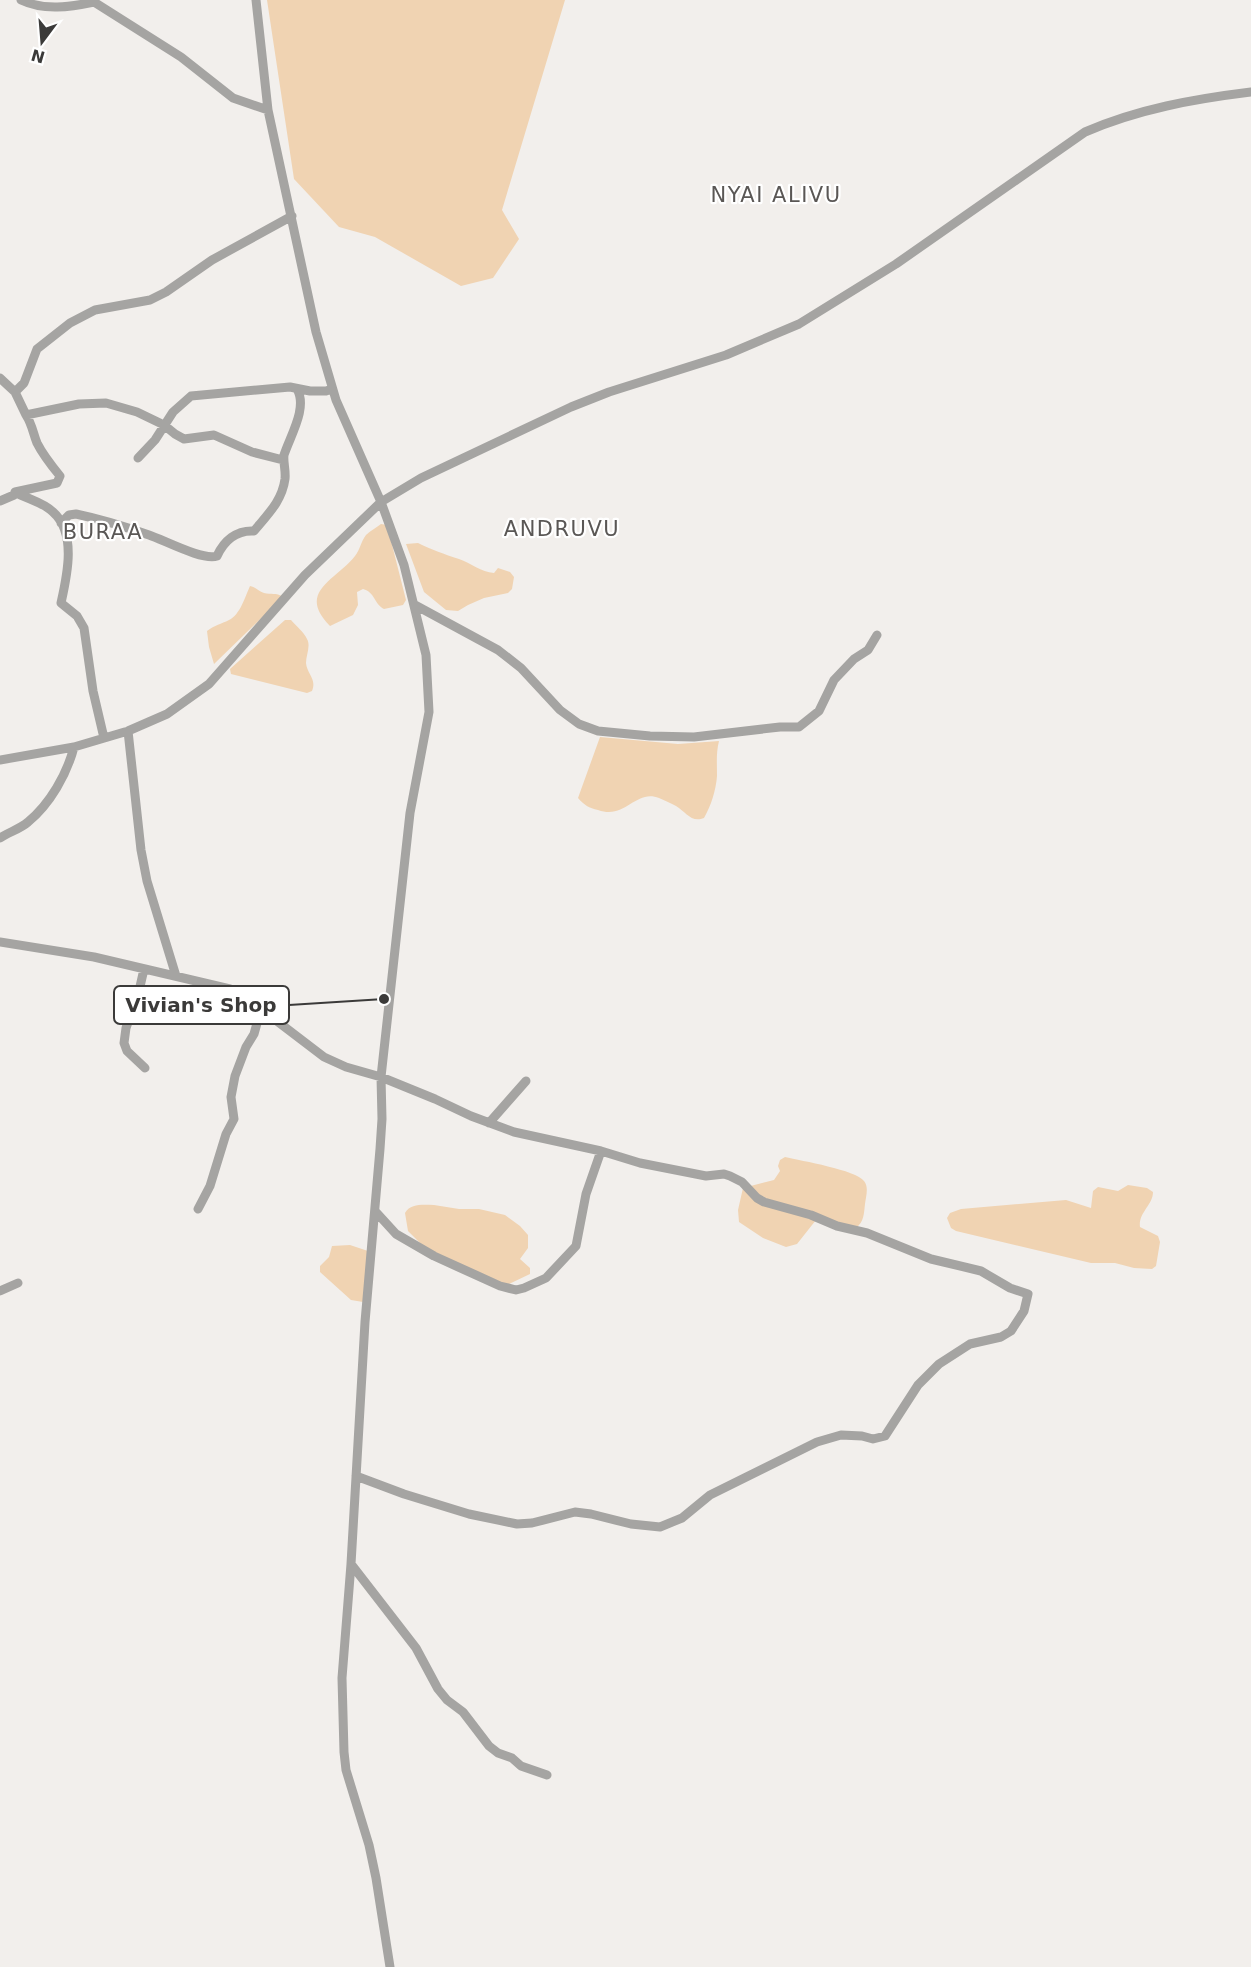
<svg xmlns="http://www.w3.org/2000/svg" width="1251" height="1967" font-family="'DejaVu Sans',sans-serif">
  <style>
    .green { fill: #f0d3b2 }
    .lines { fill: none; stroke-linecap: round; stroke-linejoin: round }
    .minor { stroke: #a5a4a2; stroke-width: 9 }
    .labels { text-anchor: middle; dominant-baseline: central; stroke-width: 4.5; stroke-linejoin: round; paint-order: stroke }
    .quarter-label { font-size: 21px; letter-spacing: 1.5px; fill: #5a5755; stroke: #fff }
    .leader { fill: none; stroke: #3b3a39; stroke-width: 2 }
    .callout-dot { fill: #3b3a39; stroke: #fff; stroke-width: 2 }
    .callout { fill: #fff; stroke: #3b3a39; stroke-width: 2 }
    .callout-label { font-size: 20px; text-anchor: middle; font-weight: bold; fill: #3b3a39 }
  </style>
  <rect width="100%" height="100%" fill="#f2efec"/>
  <!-- green -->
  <path class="green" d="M267 0H565L502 210 519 239 493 278 461 286 375 237 339 227 294 179Z
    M381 524 387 525 406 600 403 605 384 609C374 604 375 592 363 589L357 592 358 605 353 615 330 626C296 592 336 580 355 556 360 550 361 541 366 535 370 531 377 527 381 524Z
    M418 543C432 550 444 554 459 559 471 563 481 572 494 573L498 568 510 572 514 577 512 589 508 593 484 598 468 605 458 611 446 610 424 592 406 544Z
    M250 586C256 587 258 591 264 593 271 595 276 592 283 597L214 664 209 647 207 631C215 625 221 624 229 620 240 615 245 597 250 586Z
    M285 620H291C296 626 304 632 307 639 311 646 306 655 306 663 307 674 317 679 312 691L307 693 231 674 230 669Z
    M600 737 678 744 719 741C716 753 717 763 717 776 716 790 711 806 704 818 691 823 686 812 676 806 671 803 665 801 659 798 635 789 626 820 598 810 589 808 584 805 578 798Z
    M785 1157C802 1161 856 1170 864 1181 869 1187 866 1196 865 1204 864 1213 864 1222 856 1228L816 1220 797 1244 786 1247 763 1238 739 1222 738 1210 743 1188 774 1180 780 1171 778 1166 780 1160Z
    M1128 1185 1147 1188 1153 1192C1153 1205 1138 1213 1140 1227L1158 1236 1160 1242 1156 1266 1152 1269 1134 1268 1115 1263H1091L956 1231 951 1228 947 1218 950 1213 961 1209 1066 1200 1091 1208 1093 1191 1098 1187 1118 1191Z
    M434 1205 459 1209H479L505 1215 520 1226 528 1235V1248L520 1259 530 1268V1274L509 1284 497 1282 424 1247 408 1231 405 1213C411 1203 423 1205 434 1205Z
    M350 1245 368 1251 363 1302 351 1300 320 1272V1266L329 1257 332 1246Z"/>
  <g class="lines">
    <!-- minor -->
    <path class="minor" d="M21 0C44 11 70 7 94 2L181 57 233 98 268 110
      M256 0 268 110 316 332 336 400 381 502 404 565 426 655 429 712 410 813 381 1077 382 1119 380 1149 365 1322 351 1564 342 1678 344 1752 346 1770 369 1845 376 1878 390 1967
      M0 378 15 392 24 383 37 349 70 323 95 310 150 300 166 292 212 260 292 216
      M15 392 26 415 79 404 106 403 137 412 164 425 175 434 184 439 214 435 252 452 283 460
      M138 458 155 440 173 412 191 396 290 387 310 391H326L332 389
      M15 492 57 483 60 476C51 465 43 455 37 443 33 433 32 424 26 415
      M0 501 14 495 15 492C27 499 43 502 53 512 77 533 67 576 61 603L77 616 84 628 93 691 104 738
      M61 523 69 515 76 514C100 519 126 527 149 535 164 540 203 561 217 556 224 541 236 530 254 531 268 514 282 501 285 479 286 470 283 463 284 455 290 436 308 408 297 389
      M415 605 498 650 521 668 560 710 579 724 598 731 650 736 694 737 780 727H799L819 711 834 680 854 659 868 650 877 635
      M128 731 141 850 147 881 176 976
      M0 760 74 747 128 731 167 714 209 684 305 575 381 502 421 478 571 407 609 392 726 355 799 324 896 264 1085 132C1138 109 1194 99 1251 92
      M0 838C9 832 20 829 28 822 50 804 67 774 74 747
      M0 942 94 957 230 989 248 999 324 1057 346 1067 381 1077 435 1099 471 1116 514 1132 601 1151 640 1163 706 1176 724 1174 730 1176 742 1182 757 1198 764 1202 811 1215 837 1226 867 1233 931 1259 981 1271 1010 1288 1028 1294 1024 1311 1011 1331 1001 1337 970 1344 939 1364 918 1385 885 1436 873 1439 862 1436 841 1435 817 1442 710 1495 682 1518 660 1527 631 1524 591 1514 575 1512 532 1523 517 1524 469 1514 404 1494 356 1476
      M144 969 139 991 126 1028 124 1043 127 1051 145 1068
      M489 1123 526 1081
      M198 1209 210 1186 226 1134 234 1119 231 1097 235 1076 246 1047 254 1034 261 1009
      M375 1211 396 1234 434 1256 500 1286 516 1290 524 1288 546 1278 576 1246 586 1194 601 1151
      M0 1291 18 1283
      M351 1564 416 1648 438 1689 447 1700 463 1712 489 1746 498 1753 512 1758 521 1766 547 1775"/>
  </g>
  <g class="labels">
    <!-- quarter labels -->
    <g class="quarter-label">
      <text x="776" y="195">NYAI ALIVU</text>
      <text x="562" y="529">ANDRUVU</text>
      <text x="103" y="532">BURAA</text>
    </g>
  </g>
  <!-- callouts -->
  <path class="leader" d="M384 999L289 1005"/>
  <circle class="callout-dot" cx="384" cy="999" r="6"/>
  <rect class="callout" x="114" y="986" width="175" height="38" rx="6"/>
  <g class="callout-label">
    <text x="201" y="1012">Vivian's Shop</text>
  </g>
  <!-- north arrow -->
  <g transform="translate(42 42) rotate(196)" stroke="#ffffff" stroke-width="4.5" paint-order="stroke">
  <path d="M0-4.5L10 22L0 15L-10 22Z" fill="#3b3a39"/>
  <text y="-9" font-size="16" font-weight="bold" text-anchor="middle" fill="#3b3a39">N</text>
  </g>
</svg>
